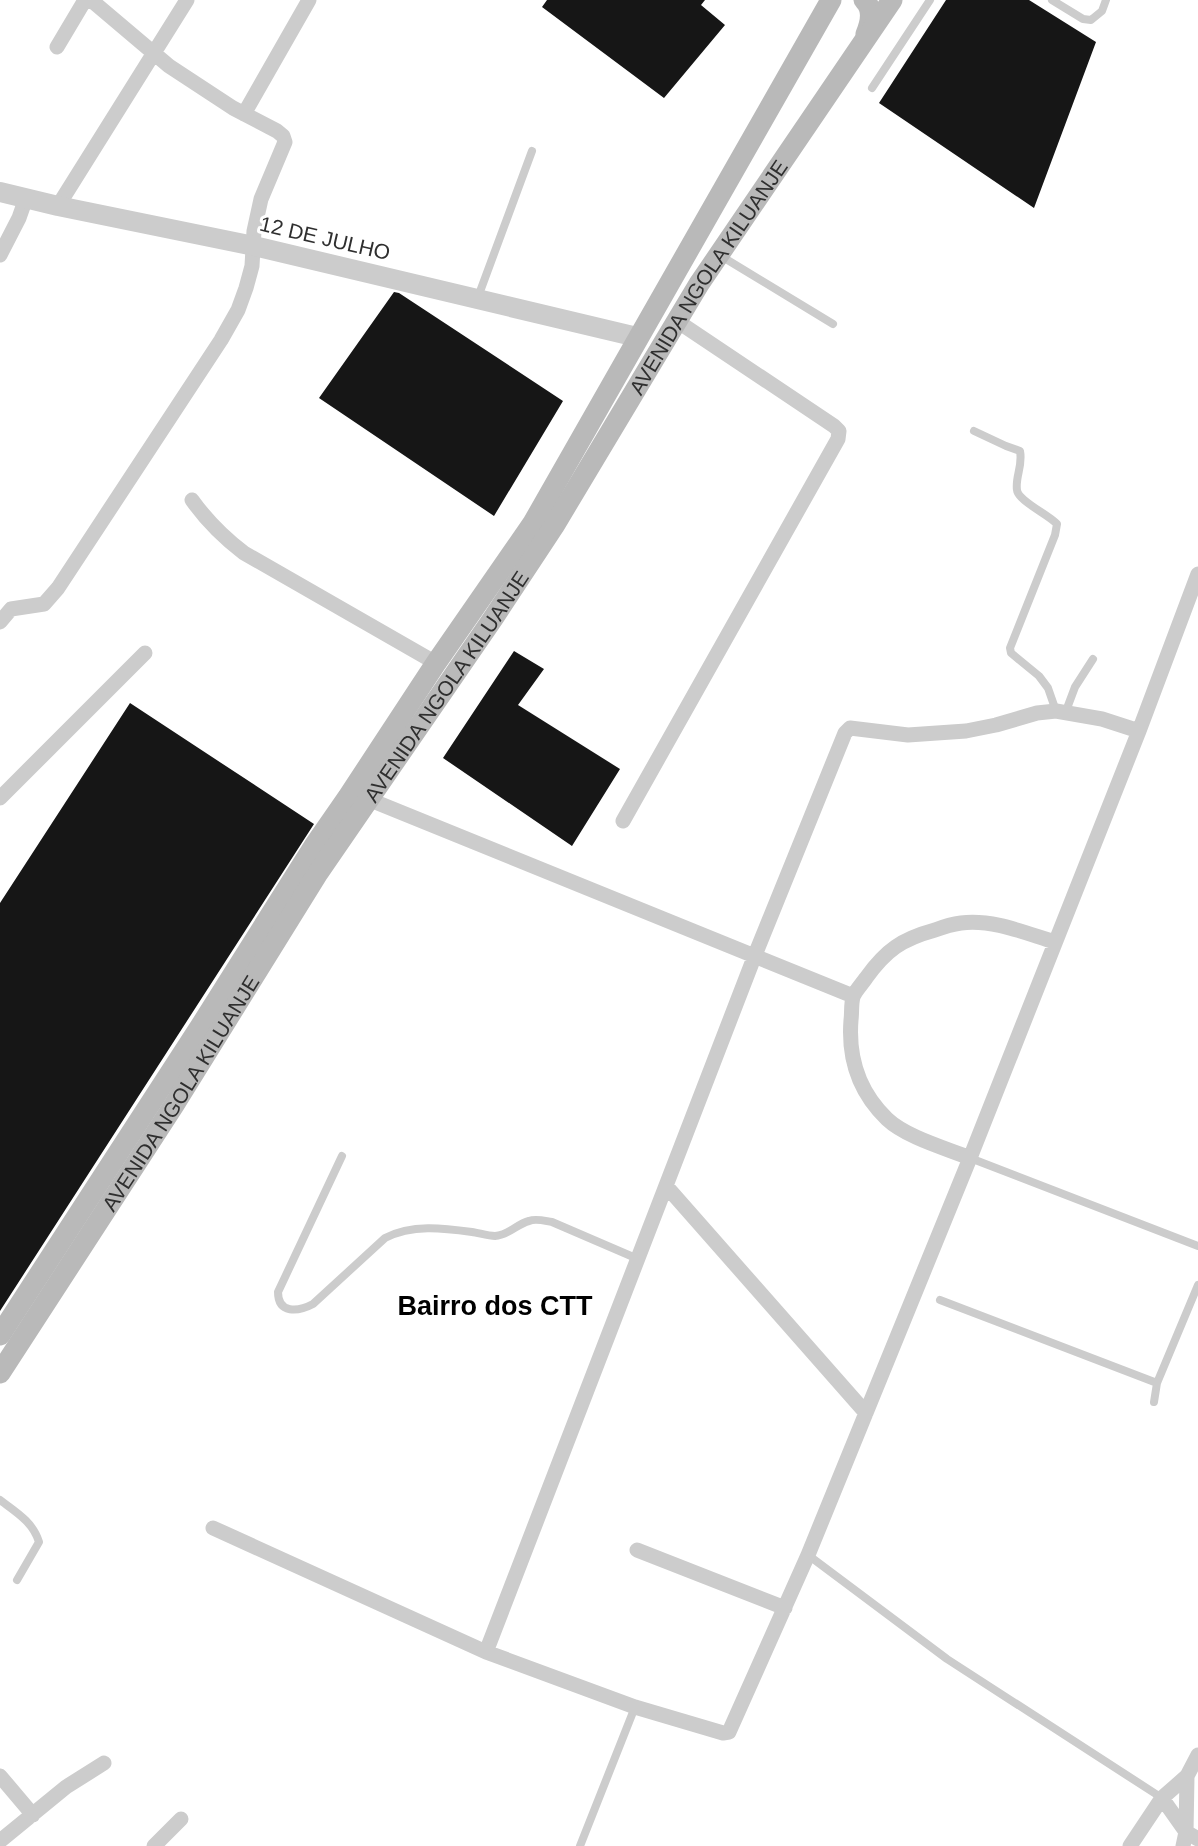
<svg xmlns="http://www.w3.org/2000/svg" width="1198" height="1846" font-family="Arial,sans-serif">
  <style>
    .building { fill: #161616 }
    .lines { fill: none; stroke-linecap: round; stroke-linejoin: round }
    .service { stroke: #ccc; stroke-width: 8 }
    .minor { stroke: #ccc; stroke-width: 15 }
    .tertiary { stroke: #ccc; stroke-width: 20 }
    .secondary { stroke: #b9b9b9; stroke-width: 21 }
    .labels { text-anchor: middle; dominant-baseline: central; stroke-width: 6; stroke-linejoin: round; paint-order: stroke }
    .street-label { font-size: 21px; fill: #2f2f2f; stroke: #fff }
    .district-label { font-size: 27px; font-weight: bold; fill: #000; stroke: #fff }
  </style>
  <rect width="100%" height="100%" fill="#fff"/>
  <!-- building -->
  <path class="building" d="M547 0H705L701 5 725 25 664 98 542 7Z
    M946 0H1029L1096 42 1034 208 879 103Z
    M394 292 399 293 563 401 494 516 319 398Z
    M514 651 544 669 518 705 620 769 572 846 443 758Z
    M130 703 314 824 0 1311V903Z"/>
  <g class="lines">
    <!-- service -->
    <path class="service" d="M1052 0 1083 19 1091 20 1102 11 1106 0
      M872 88 930 0
      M721 256 833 324
      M478 297 532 151
      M974 431 1006 446 1020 451C1023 466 1015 477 1017 490 1018 501 1048 514 1057 524L1055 535 1010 648 1011 653 1039 676 1048 688 1056 711
      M1066 711 1075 687 1093 659
      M342 1156 278 1292C278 1314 298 1312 313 1304L385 1238C412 1224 443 1228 472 1232 479 1233 488 1236 495 1236 509 1235 517 1224 529 1221 536 1218 545 1221 552 1222L638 1259
      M970 1158 1198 1246
      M940 1300 1157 1383
      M1154 1402 1157 1383 1198 1285
      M0 1500C16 1512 33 1522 39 1542L17 1580
      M808 1555 947 1659 1162 1798
      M580 1846 635 1707"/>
    <!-- minor -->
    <path class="minor" d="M57 47 85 0
      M244 114 309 0
      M58 206 187 0
      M0 255 19 218 26 198
      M192 500C207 521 223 537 244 553L436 663
      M0 622 11 609 44 604 58 588 221 340 238 310 246 288 252 266 254 231 261 199 285 142 283 136 277 131 233 108 169 66 91 0
      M0 798 145 653
      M368 799 853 996
      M623 821 838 439 839 431 834 426 677 321
      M970 1158C945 1148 906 1137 887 1119 859 1092 848 1058 851 1020 852 1013 851 1004 853 997 855 991 862 984 866 978 886 950 902 939 935 930 943 927 953 924 961 923 993 919 1025 933 1055 942
      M667 1187 866 1413
      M213 1528 486 1652 635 1707 723 1733 729 1732 808 1555 970 1158 1139 731 1198 574
      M637 1550 785 1608
      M486 1652 755 955 845 733 850 728 908 735 966 731 996 725 1037 713 1056 711 1102 719 1139 731
      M0 1776 33 1815
      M1162 1798 1186 1832 1198 1839
      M0 1841 66 1787 104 1763
      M154 1846 181 1819
      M1130 1846 1162 1798 1187 1776 1198 1755
      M1183 1846 1186 1832 1187 1776"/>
    <!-- tertiary -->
    <path class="tertiary" d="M0 192 58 206 254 246 637 337"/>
    <!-- secondary -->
    <g class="secondary">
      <path d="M864 0C874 9 871 22 866 34"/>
      <path d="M0 1335 200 1027 314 846 348 797 436 663 533 523 831 0"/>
      <path id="s1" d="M0 1373 174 1105 318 873 494 617 554 526 699 284 892 0"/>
    </g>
  </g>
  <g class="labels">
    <!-- street labels -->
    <g class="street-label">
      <text transform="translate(325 238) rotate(13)">12 DE JULHO</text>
      <text stroke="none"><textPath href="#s1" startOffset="1305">AVENIDA NGOLA KILUANJE</textPath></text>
      <text stroke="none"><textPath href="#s1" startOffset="819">AVENIDA NGOLA KILUANJE</textPath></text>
      <text stroke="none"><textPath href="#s1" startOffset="333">AVENIDA NGOLA KILUANJE</textPath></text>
    </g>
    <!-- district labels -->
    <g class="district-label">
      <text x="495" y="1306">Bairro dos CTT</text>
    </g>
  </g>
</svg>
